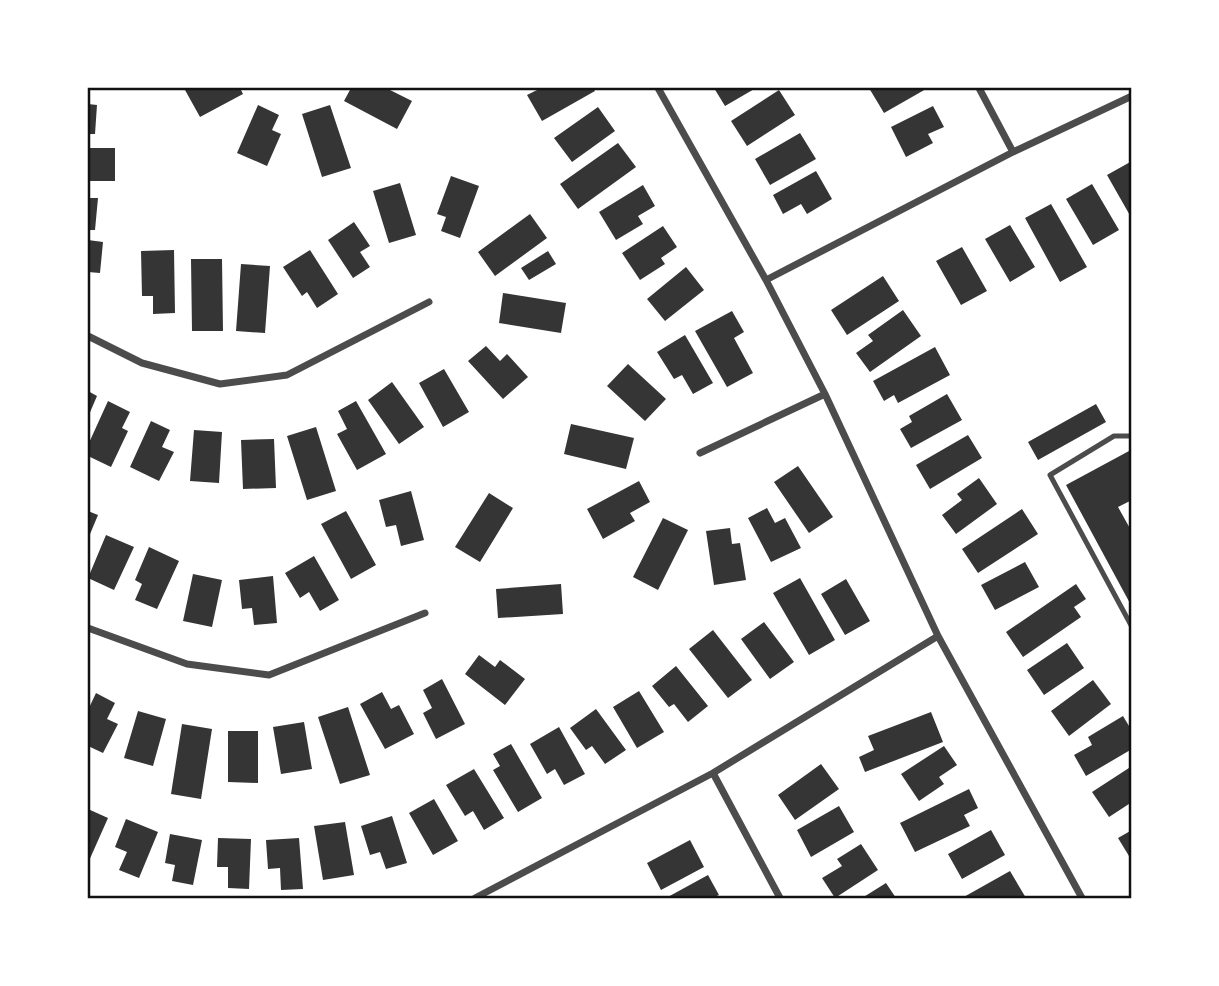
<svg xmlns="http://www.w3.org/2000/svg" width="1219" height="986" font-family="'Open Sans',sans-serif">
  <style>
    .building { fill: #353535 }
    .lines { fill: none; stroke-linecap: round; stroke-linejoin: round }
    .service { stroke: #4c4c4c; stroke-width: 5 }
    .minor { stroke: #4c4c4c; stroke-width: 7 }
    .neatline { fill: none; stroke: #111; stroke-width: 2.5 }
  </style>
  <rect width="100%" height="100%" fill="#fff"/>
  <!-- building -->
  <path class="building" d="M189 88H240L243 94 200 117 185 90Z
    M351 88H386L412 101 397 129 344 101Z
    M541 88H593L595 91 542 121 527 95Z
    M714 88H756L725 106Z
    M869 88H925L926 89 884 113Z
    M779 90 795 115 747 146 731 121Z
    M88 104 97 105 95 134H88Z
    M258 105 279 115 272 130 281 134 267 166 237 153Z
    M330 105 351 168 322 177 302 114Z
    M933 106 944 127 928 134 933 143 906 157 891 127Z
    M598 107 615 131 572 162 554 138Z
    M800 133 816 159 770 185 755 159Z
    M618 143 636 167 578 209 560 184Z
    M88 148H115V181H88Z
    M1132 161V219L1107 175Z
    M816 171 832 199 807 214 801 204 783 214 773 195Z
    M451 176 479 186 460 238 441 231 446 217 437 214Z
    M400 183 416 235 389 243 373 191Z
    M1092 184 1119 230 1093 245 1066 199Z
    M643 185 655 206 638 216 643 224 616 240 599 212Z
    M88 198H98L95 230H88Z
    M1051 204 1087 267 1060 282 1025 218Z
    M530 214 547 238 495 276 478 252Z
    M354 222 370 246 360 252 370 267 353 278 328 240Z
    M1010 225 1035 267 1010 282 985 239Z
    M663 226 677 247 661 258 665 264 640 280 622 253Z
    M88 240 103 242 100 273 88 272Z
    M962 247 987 291 961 305 936 261Z
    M174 250 175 313 153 314V296H142L141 251Z
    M310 250 338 294 317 308 307 292 302 296 283 267Z
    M548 251 556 264 529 280 521 268Z
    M191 259H222L223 331H192Z
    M241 264 270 266 265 333 236 331Z
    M686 267 704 290 665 321 647 299Z
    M883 276 899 301 847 335 831 310Z
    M503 293 566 303 561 333 499 323Z
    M903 310 921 336 870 372 856 353 873 341 868 335Z
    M732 311 744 332 734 338 753 373 727 387 695 331Z
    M685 335 713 383 693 394 682 375 674 379 657 352Z
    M486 346 500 361 507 354 528 377 503 399 468 361Z
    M935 347 950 375 898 403 894 395 884 401 873 381Z
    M628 364 666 399 645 421 607 386Z
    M444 369 469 412 443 427 419 383Z
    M392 382 424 427 399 444 368 400Z
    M88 391 97 396 88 417Z
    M947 394 962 420 911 448 900 429 912 422 909 416Z
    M108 401 130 412 122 428 128 431 111 467 88 456V445Z
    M356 401 386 454 357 470 337 434 347 429 338 411Z
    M1096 404 1106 422 1038 460 1028 442Z
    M151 421 170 430 162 447 174 452 159 481 130 467Z
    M571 424 634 438 626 469 564 454Z
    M316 427 336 491 307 500 287 436Z
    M194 430 222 432 219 483 190 481Z
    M968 435 982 458 930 489 916 465Z
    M274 439 276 488 243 489 241 440Z
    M1129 451 1132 457V500L1118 507 1132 532V607L1066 485Z
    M798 466 833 517 809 533 774 482Z
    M979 478 997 504 956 534 942 515 962 500 957 494Z
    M639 481 650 502 630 513 635 521 603 539 587 509Z
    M411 491 424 540 401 546 396 525 386 527 379 500Z
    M489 493 513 508 480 562 455 547Z
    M767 508 775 523 785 518 801 548 771 562 748 518Z
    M1022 509 1038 534 978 573 962 549Z
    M88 511 98 515 88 539Z
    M346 511 376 565 351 579 321 524Z
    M663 518 688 530 658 590 633 577Z
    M730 528 732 544 740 543 746 580 714 585 706 531Z
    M106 535 134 547 114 590 88 578Z
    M149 547 179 561 157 609 135 600 142 584 135 580Z
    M314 556 339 600 320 611 309 592 300 598 285 573Z
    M1025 562 1039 587 995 610 981 585Z
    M193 574 222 580 212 627 183 621Z
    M273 576 277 623 254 625 252 608 242 609 239 580Z
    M800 578 835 640 809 655 773 593Z
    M846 579 870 621 845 635 821 594Z
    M561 584 563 614 498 618 496 589Z
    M1076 584 1086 599 1074 607 1081 617 1023 657 1006 632Z
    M764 622 794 662 770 679 741 639Z
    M713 630 752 680 728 698 689 649Z
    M1067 643 1084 668 1044 695 1027 670Z
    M479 655 495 667 500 660 525 679 505 705 465 674Z
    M676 666 708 706 688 722 674 704 669 707 652 686Z
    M442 679 465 724 436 739 423 713 432 708 423 690Z
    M1093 680 1111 704 1069 736 1051 711Z
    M639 691 664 732 637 748 613 707Z
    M382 692 391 709 399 705 414 734 385 749 360 704Z
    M96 693 115 703 107 719 118 724 103 753 88 746V710Z
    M348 707 370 775 340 784 318 717Z
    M596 709 626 750 605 764 592 746 586 750 570 728Z
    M138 711 166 719 153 766 124 758Z
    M931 712 943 742 865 772 859 757 874 750 868 736Z
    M1123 716 1132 731V749L1086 776 1074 755 1092 745 1088 737Z
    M304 722 312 769 281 774 273 727Z
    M182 724 212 729 201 799 171 794Z
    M559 727 585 774 564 785 555 769 547 774 530 744Z
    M228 731H258V783L228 782Z
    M511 744 542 798 518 812 493 770 500 766 493 754Z
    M944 746 957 765 939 777 944 784 919 801 901 774Z
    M821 764 839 789 795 820 778 795Z
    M1132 766V802L1109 817 1092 792Z
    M474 769 504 818 484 830 473 811 465 816 446 785Z
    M969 789 978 808 964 815 970 826 915 852 900 823Z
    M434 799 458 841 433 855 409 813Z
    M839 806 854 832 811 857 797 830Z
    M88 809 108 818 88 863Z
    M392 816 407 863 386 869 380 852 370 855 361 826Z
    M126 819 158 832 139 878 119 870 127 852 115 847Z
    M345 822 354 875 323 880 314 826Z
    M991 830 1005 855 962 879 948 854Z
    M1132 830V861L1118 838Z
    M170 834 202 840 193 885 172 881 175 865 165 863Z
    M218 838 251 839 249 889 228 888V867H217Z
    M299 838 303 889 281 890 280 868 268 869 266 840Z
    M690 840 704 867 661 890 647 863Z
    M861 844 878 870 835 898 822 878 842 866 837 859Z
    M1010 871 1026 898H962Z
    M708 875 719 895 712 898H666Z
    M886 883 896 898H862Z"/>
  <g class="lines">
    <!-- service -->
    <path class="service" d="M1132 436H1114L1050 475 1132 627"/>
    <!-- minor -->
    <path class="minor" d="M658 88 766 280 825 394 938 636 1082 898
      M979 88 1013 152
      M766 280 1013 152 1132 96
      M88 336 142 363 220 384 287 375 429 302
      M700 453 825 394
      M88 628 187 664 269 675 425 613
      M713 773 780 898
      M475 898 713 773 938 636"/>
  </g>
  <!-- border -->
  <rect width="1219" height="986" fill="none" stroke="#ffffff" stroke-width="178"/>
  <rect x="89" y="89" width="1041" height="808" class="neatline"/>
</svg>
